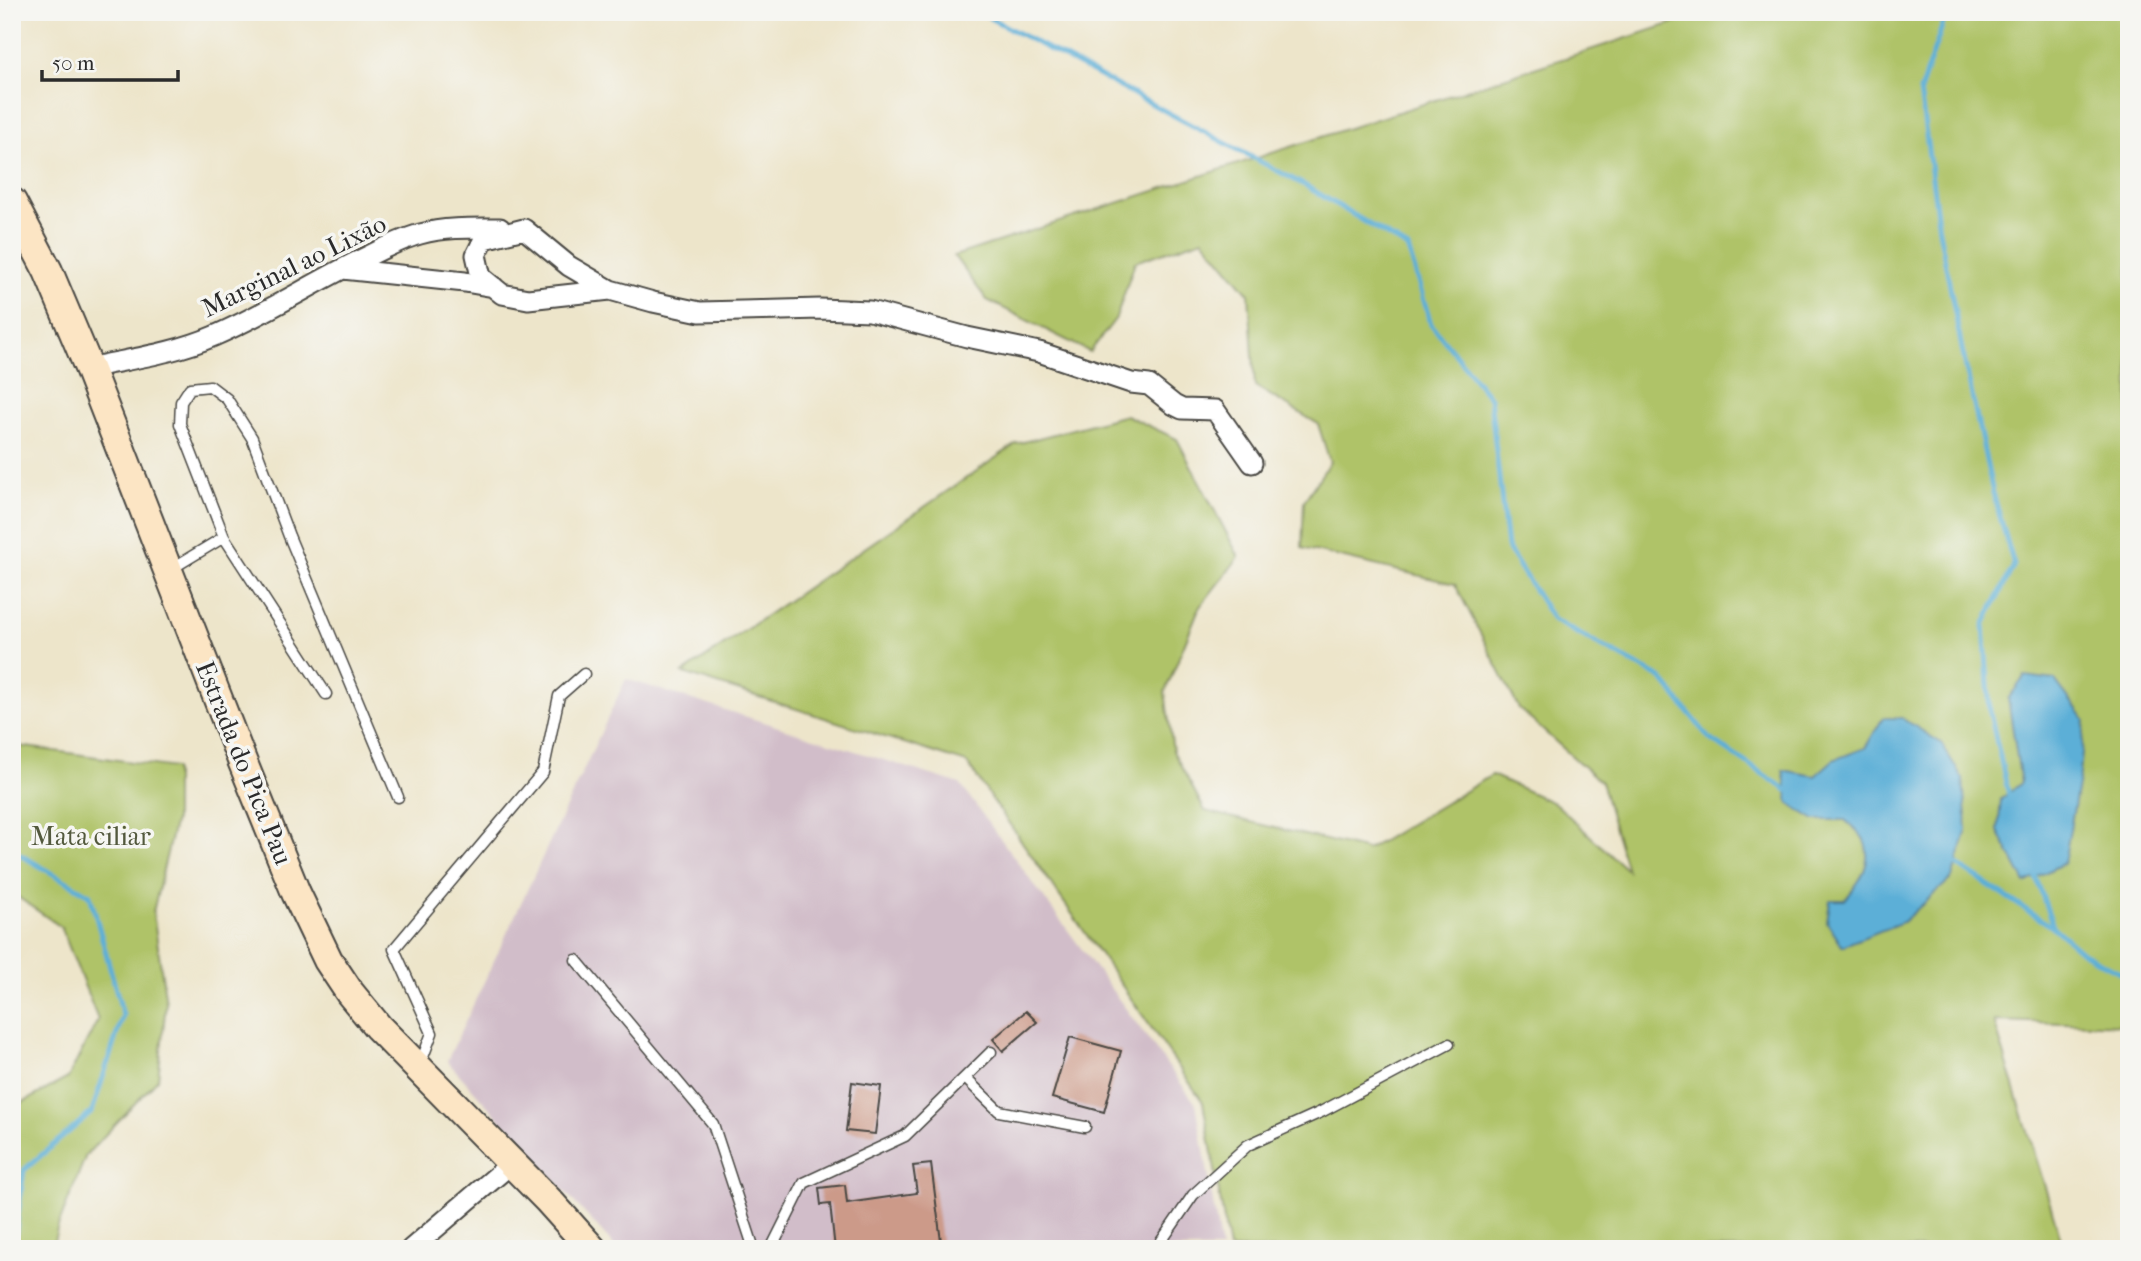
<svg xmlns="http://www.w3.org/2000/svg" width="2141" height="1261" font-family="'IM FELL French Canon',serif">
  <style>
    .industrial { fill: #d1bdc9 }
    .green { fill: #afc367; stroke: #6d7749; stroke-width: 2 }
    .water { fill: #5cafd7; stroke: #446d81; stroke-width: 2 }
    .lines { fill: none; stroke-linecap: round; stroke-linejoin: round }
    .stream { stroke: #5cafd7; stroke-width: 5 }
    .building { fill: #cc9a89 }
    .lane-casing { stroke: #484743; stroke-width: 13 }
    .street-casing { stroke: #484743; stroke-width: 23 }
    .secondary-casing { stroke: #484743; stroke-width: 32 }
    .lane { stroke: #fff; stroke-width: 10 }
    .street { stroke: #fff; stroke-width: 19 }
    .secondary { stroke: #fce5c4; stroke-width: 28 }
    .labels { text-anchor: middle; dominant-baseline: central; stroke-width: 7; stroke-linejoin: round; paint-order: stroke }
    .street-label { font-size: 26px; fill: #2b2b2b; stroke: #f6f6f2 }
    .park-label { font-size: 26px; fill: #53593d; stroke: #f6f6f2 }
  </style>
  <rect width="100%" height="100%" fill="#f6f6f2"/>
  <filter id="ink" filterUnits="userSpaceOnUse"><feTurbulence type="fractalNoise" baseFrequency=".0143" numOctaves="2"/><feDisplacementMap in="SourceGraphic" scale="14" xChannelSelector="R" yChannelSelector="G"/><feConvolveMatrix kernelMatrix="1 2 1 2 8 2 1 2 1" color-interpolation-filters="sRGB"/></filter>
  <filter id="wash" filterUnits="userSpaceOnUse"><feTurbulence type="fractalNoise" baseFrequency=".00686" numOctaves="4" result="noise"/><feDisplacementMap in="SourceGraphic" scale="28" xChannelSelector="R" yChannelSelector="G"/><feGaussianBlur stdDeviation="1.57" result="paint"/><feColorMatrix in="noise" values="0 0 0 0 0 0 0 0 0 0 0 0 0 0 0 0 0 1.4 0 .05"/><feComposite in="paint" operator="in"/></filter>
  <g filter="url(#wash)">
    <rect width="100%" height="100%" fill="#ede5ca"/>
    <!-- industrial -->
    <path class="industrial" d="M626 679 960 784 1196 1104 1221 1249H617L447 1061Z"/>
    <!-- green -->
    <path class="green" d="M1707 12H2129V1025L1994 1021 2064 1249H1229L1203 1102 967 763 683 673 1016 444 1126 415 1177 439 1239 557 1199 608 1165 692 1173 751 1205 811 1367 850 1492 775 1556 804 1627 870 1601 782 1519 709 1455 584 1302 548 1304 501 1330 462 1318 424 1255 386 1249 294 1203 239 1135 262 1116 318 1090 352 987 300 954 256Z
      M12 745 175 768V820L153 912 166 1003 158 1079 86 1155 57 1229 52 1249H12V1108L68 1078 98 1020 61 927 12 893Z"/>
    <!-- water -->
    <path class="water" d="M2025 676 2055 680 2085 720 2080 774 2064 863 2025 883 1998 831 2001 799 2021 783 2008 699Z
      M1883 718H1902L1941 743 1963 779 1967 830 1952 878 1903 922 1842 946 1827 922 1830 900H1845C1859 882 1874 864 1864 840 1861 833 1851 826 1845 820H1815L1789 804 1783 770 1815 776 1833 760 1865 748Z"/>
    <g class="lines">
      <!-- stream -->
      <path class="stream" d="M985 12 990 18 1306 186 1408 248 1431 324 1490 398 1507 547 1553 620 1661 678 1709 738 1790 792
        M1947 12 1920 91 1939 230 1962 349 1993 493 2014 565 1984 625 1990 713 2010 800
        M12 850 90 895 123 1015 92 1112 24 1170 13 1249
        M1953 862 2054 928 2083 953 2129 977
        M2034 872 2053 926"/>
    </g>
    <g id="blocks">
      <!-- building -->
      <path class="building" d="M1026 1011 1037 1022 1003 1051 993 1039Z
        M1070 1037 1121 1051 1104 1112 1052 1098Z
        M852 1082 881 1086 875 1134 846 1131Z
        M931 1164 942 1249H835L830 1204 821 1205 819 1188 845 1185 847 1203 917 1193 913 1166Z"/>
    </g>
  </g>
  <g filter="url(#ink)">
    <use href="#blocks" fill-opacity="0" stroke="#484743" stroke-width="2"/>
    <g class="lines">
      <!-- lane casing -->
      <g class="lane-casing">
        <path id="lane" d="M224 537 326 694
          M171 569 224 537 180 424 181 402 190 388 210 386 227 399 252 438 289 536 398 797
          M576 960 713 1124 754 1249
          M420 1065 432 1033 394 949 543 772 559 696 584 674
          M965 1078 999 1111 1085 1127
          M771 1249 804 1183 905 1136 991 1052
          M1156 1249 1193 1195 1248 1145 1321 1112 1449 1044"/>
      </g>
      <!-- street casing -->
      <g class="street-casing">
        <path id="street" d="M343 269 465 282 494 287
          M610 290 528 299 502 294 481 277 476 255 484 239 524 229 569 266 610 290 653 302 700 312 820 309 870 311 967 337 1039 352 1131 383 1149 385 1174 405 1182 409 1215 410 1252 463
          M89 368C130 359 175 353 214 336 263 315 308 286 356 262 377 252 398 240 420 234 446 227 474 228 500 228
          M411 1249 512 1163"/>
      </g>
      <!-- secondary casing -->
      <g class="secondary-casing">
        <path id="secondary" d="M12 202 48 271 89 368 243 763 296 893 328 960 350 993 378 1027 548 1200 592 1249"/>
      </g>
      <!-- lane -->
      <use href="#lane" class="lane"/>
      <!-- street -->
      <use href="#street" class="street"/>
      <!-- secondary -->
      <use href="#secondary" class="secondary"/>
    </g>
  </g>
  <g class="labels">
    <!-- street labels -->
    <g class="street-label">
      <text transform="translate(294 266) rotate(-26)">Marginal ao Lixão</text>
      <text transform="translate(244 763) rotate(68)">Estrada do Pica Pau</text>
    </g>
    <!-- park labels -->
    <g class="park-label">
      <text x="91" y="836">Mata ciliar</text>
    </g>
  </g>
  <!-- margin -->
  <rect width="2141" height="1261" fill="none" stroke="#f6f6f2" stroke-width="42"/>
  <!-- scale -->
  <path d="M42 70v10h136v-10" fill="none" stroke="#2b2b2b" stroke-width="3.5"/>
  <text x="52" y="70" font-size="21" fill="#2b2b2b" stroke="#f6f6f2" stroke-width="5" paint-order="stroke">50 m</text>
</svg>
